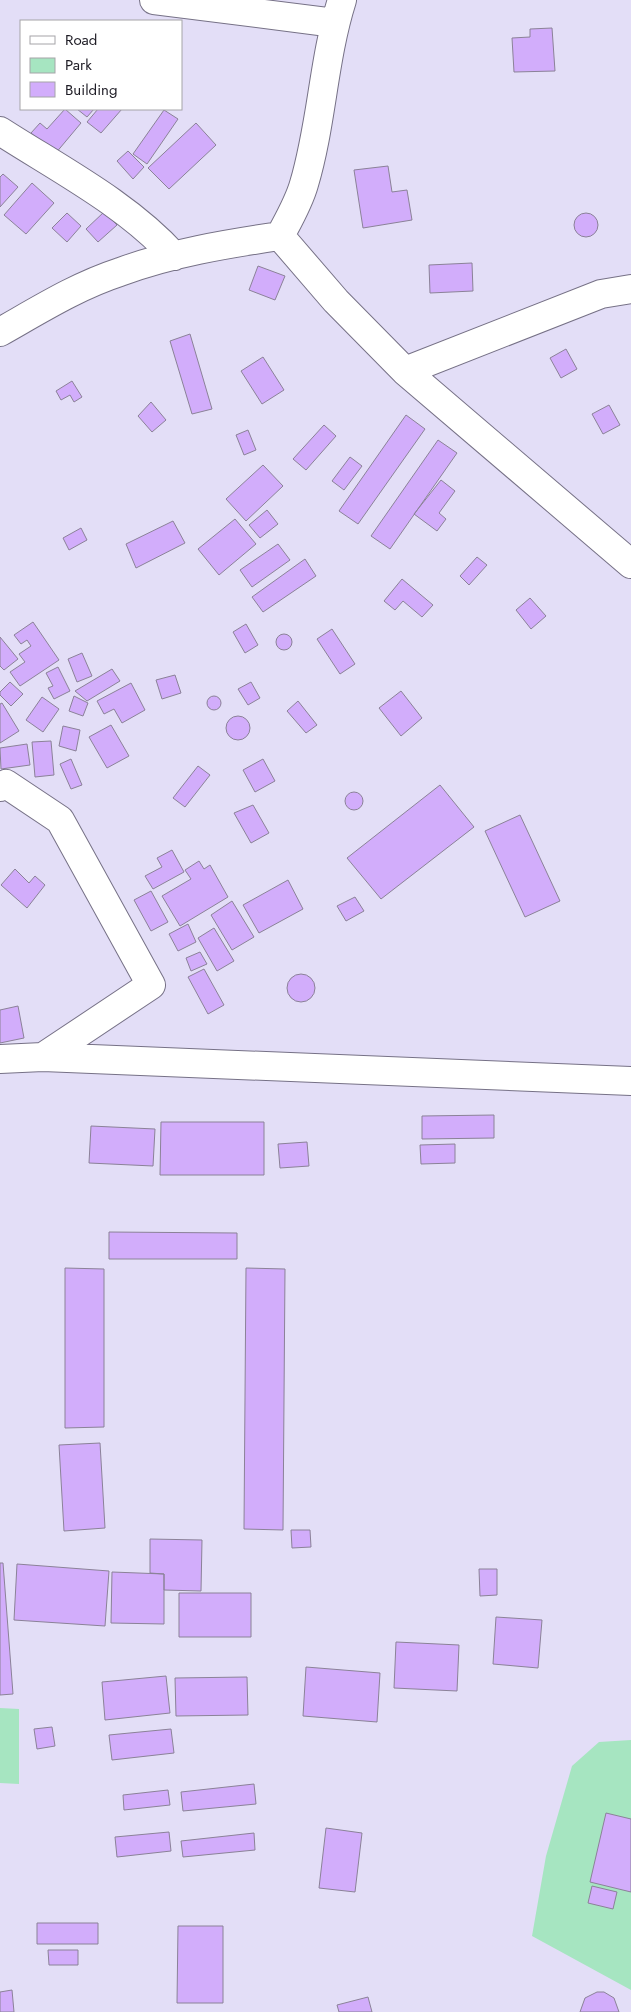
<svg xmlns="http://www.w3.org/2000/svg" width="631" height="2012" font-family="Jost,sans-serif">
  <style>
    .green { fill: #a6e5c1 }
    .building { fill: #d2adfb; stroke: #8b8298 }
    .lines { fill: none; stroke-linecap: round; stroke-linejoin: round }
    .street-casing { stroke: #767186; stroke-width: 30 }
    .street { stroke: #fff; stroke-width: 28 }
  </style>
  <rect width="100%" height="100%" fill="#e3def7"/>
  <!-- green -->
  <path class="green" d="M0 1708 19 1709V1784L0 1783Z
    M631 1740V1990L532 1936 546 1856 572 1766 599 1742Z"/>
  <!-- building -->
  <path class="building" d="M552 28 555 71 514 72 512 38 530 37V29Z
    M65 109 81 123 55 154 31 133 40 123 47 129Z
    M77 109H94L87 117Z
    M98 109H122L101 133 87 122Z
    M164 110 178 119 147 164 133 154Z
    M196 123 216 145 169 189 148 168Z
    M128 151 144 167 133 179 117 161Z
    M388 166 392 192 407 190 412 220 363 228 354 170Z
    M3 174 18 187 0 207V177Z
    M32 183 54 203 26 234 4 215Z
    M104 212 117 225 98 242 86 229Z
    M67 213 81 226 67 242 52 228Z
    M574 225a12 12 0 1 1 24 0a12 12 0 1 1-24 0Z
    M472 263 473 291 430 293 429 265Z
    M258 266 285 276 275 300 249 290Z
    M190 334 212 409 192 414 170 341Z
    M566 349 577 369 561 378 550 358Z
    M263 357 284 390 262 404 241 371Z
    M72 381 82 397 74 402 70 395 61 400 56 391Z
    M151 402 166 420 152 432 138 416Z
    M609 405 620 425 603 434 592 414Z
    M406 415 425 429 358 524 339 511Z
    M324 425 336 436 306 470 293 459Z
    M248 430 256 450 244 455 236 435Z
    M438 440 457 453 390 549 371 536Z
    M350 457 362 466 344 490 332 481Z
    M263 465 283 486 246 521 226 499Z
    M441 480 455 491 439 513 446 519 437 531 414 514Z
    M267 510 278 524 260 538 249 525Z
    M235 519 256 544 219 575 198 549Z
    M173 521 185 543 136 568 126 544Z
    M81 528 87 540 69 550 63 538Z
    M278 544 290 560 252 587 240 570Z
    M477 557 487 565 469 585 460 576Z
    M305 559 316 576 263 612 252 597Z
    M402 579 433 605 422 617 403 601 395 610 384 601Z
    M530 598 546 616 531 629 516 610Z
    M33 622 59 660 20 686 10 672 25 662 19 654 31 646 27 640 21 644 14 635Z
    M246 624 258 645 245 653 233 632Z
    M332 629 355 664 340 674 317 639Z
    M276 642a8 8 0 1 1 16 0a8 8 0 1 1-16 0Z
    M0 637 18 659 4 670 0 666Z
    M82 653 92 676 77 682 68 659Z
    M58 667 70 691 54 699 48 688 53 686 46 673Z
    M112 669 120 681 87 701 75 691Z
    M175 675 181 693 162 699 156 680Z
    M10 682 23 694 11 706 0 695V692Z
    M251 682 260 698 248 705 238 689Z
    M131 683 145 710 122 723 114 709 104 714 97 701Z
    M401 691 422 718 401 736 379 708Z
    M207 703a7 7 0 1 1 14 0a7 7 0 1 1-14 0Z
    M74 696 88 703 83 716 69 711Z
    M42 697 59 709 43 732 26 720Z
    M298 701 317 725 306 733 287 711Z
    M2 703 19 731 0 743V704Z
    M226 728a12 12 0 1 1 24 0a12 12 0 1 1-24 0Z
    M111 725 129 756 107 768 89 737Z
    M63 726 80 730 76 751 59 746Z
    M51 741 54 775 35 777 32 742Z
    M27 744 30 765 1 769 0 748Z
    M71 759 82 785 71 789 60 764Z
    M263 759 275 781 255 792 243 770Z
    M198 766 210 775 185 807 173 798Z
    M440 785 474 827 381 899 347 858Z
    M345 801a9 9 0 1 1 18 0a9 9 0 1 1-18 0Z
    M253 805 269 833 251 843 234 813Z
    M520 815 560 901 525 917 485 831Z
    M172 850 184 872 153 889 145 876 162 867 157 858Z
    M199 861 204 869 210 865 228 897 180 926 162 896 191 879 185 870Z
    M15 869 29 883 35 876 45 885 27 908 1 885Z
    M288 880 303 909 259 933 243 905Z
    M151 891 168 922 151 931 134 900Z
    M355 897 364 911 346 921 337 906Z
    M232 901 254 937 232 950 211 915Z
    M188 924 196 942 178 951 169 934Z
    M214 928 234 961 217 971 198 938Z
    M200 952 207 964 191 971 186 958Z
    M204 969 224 1005 208 1014 188 977Z
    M287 988a14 14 0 1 1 28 0a14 14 0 1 1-28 0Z
    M18 1006 24 1038 0 1043V1010Z
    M494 1115V1138L422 1139V1116Z
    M161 1122H264V1175H160Z
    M91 1126 155 1129 153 1166 89 1163Z
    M307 1142 309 1166 280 1168 278 1144Z
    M455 1144V1163L421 1164 420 1145Z
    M109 1232 237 1233V1259H109Z
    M65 1268 104 1269V1427L65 1428Z
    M246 1268 285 1269 283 1530 244 1529Z
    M100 1443 105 1528 64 1531 59 1445Z
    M291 1530H310L311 1547 292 1548Z
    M150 1539 202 1540 201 1591 164 1590V1574L150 1573Z
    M0 1563H3L13 1694 0 1695Z
    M17 1564 109 1571 105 1626 14 1620Z
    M479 1569H497V1595L480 1596Z
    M112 1572 164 1574V1624L111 1623Z
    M179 1593H251V1637H179Z
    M496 1617 542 1620 538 1668 493 1664Z
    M396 1642 459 1645 457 1691 394 1688Z
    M306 1667 380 1673 377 1722 303 1716Z
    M166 1676 170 1713 105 1720 102 1682Z
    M247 1677 248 1715 176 1716 175 1678Z
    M52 1727 55 1746 37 1749 34 1729Z
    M171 1729 174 1753 112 1760 109 1735Z
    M254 1784 256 1804 183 1811 181 1792Z
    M168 1790 170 1805 124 1810 123 1795Z
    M606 1813 631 1819V1892L590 1882Z
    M326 1828 362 1833 355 1892 319 1888Z
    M169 1832 171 1851 117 1857 115 1837Z
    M254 1833 255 1850 183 1857 181 1841Z
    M592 1886 617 1892 613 1909 588 1903Z
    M37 1923H98V1944H37Z
    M178 1926H223V2003H177Z
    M48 1950H78V1965H49Z
    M12 1990 14 2012H0V1992Z
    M597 1992H604L614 1998 619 2012H580L585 1998Z
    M368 1997 372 2012H339L337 2005Z"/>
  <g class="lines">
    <!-- street casing -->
    <g class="street-casing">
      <path id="street" d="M154 0 335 23
        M0 131C59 169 127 204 174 256
        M280 236 336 301 405 371 631 564
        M0 332C39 310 77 286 120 272 171 253 226 244 280 236 289 219 299 202 304 184 322 124 323 60 342 0
        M405 371 601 294 631 289
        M0 787 6 784 60 820 151 985 43 1057
        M0 1059 43 1057 631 1081"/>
    </g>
    <!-- street -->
    <use href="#street" class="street"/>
  </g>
  <!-- legend -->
  <rect x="20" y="20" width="162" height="90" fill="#ffffff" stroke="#a5a4a8"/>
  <rect x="30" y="36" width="25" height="8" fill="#ffffff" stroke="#a5a4a8"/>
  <text x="65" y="45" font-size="15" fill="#1e1c25">Road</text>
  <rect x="30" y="58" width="25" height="15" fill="#a6e5c1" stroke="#a5a4a8"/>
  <text x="65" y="70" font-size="15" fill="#1e1c25">Park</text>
  <rect x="30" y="82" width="25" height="15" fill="#d2adfb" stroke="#a5a4a8"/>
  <text x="65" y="95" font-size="15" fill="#1e1c25">Building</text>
</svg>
